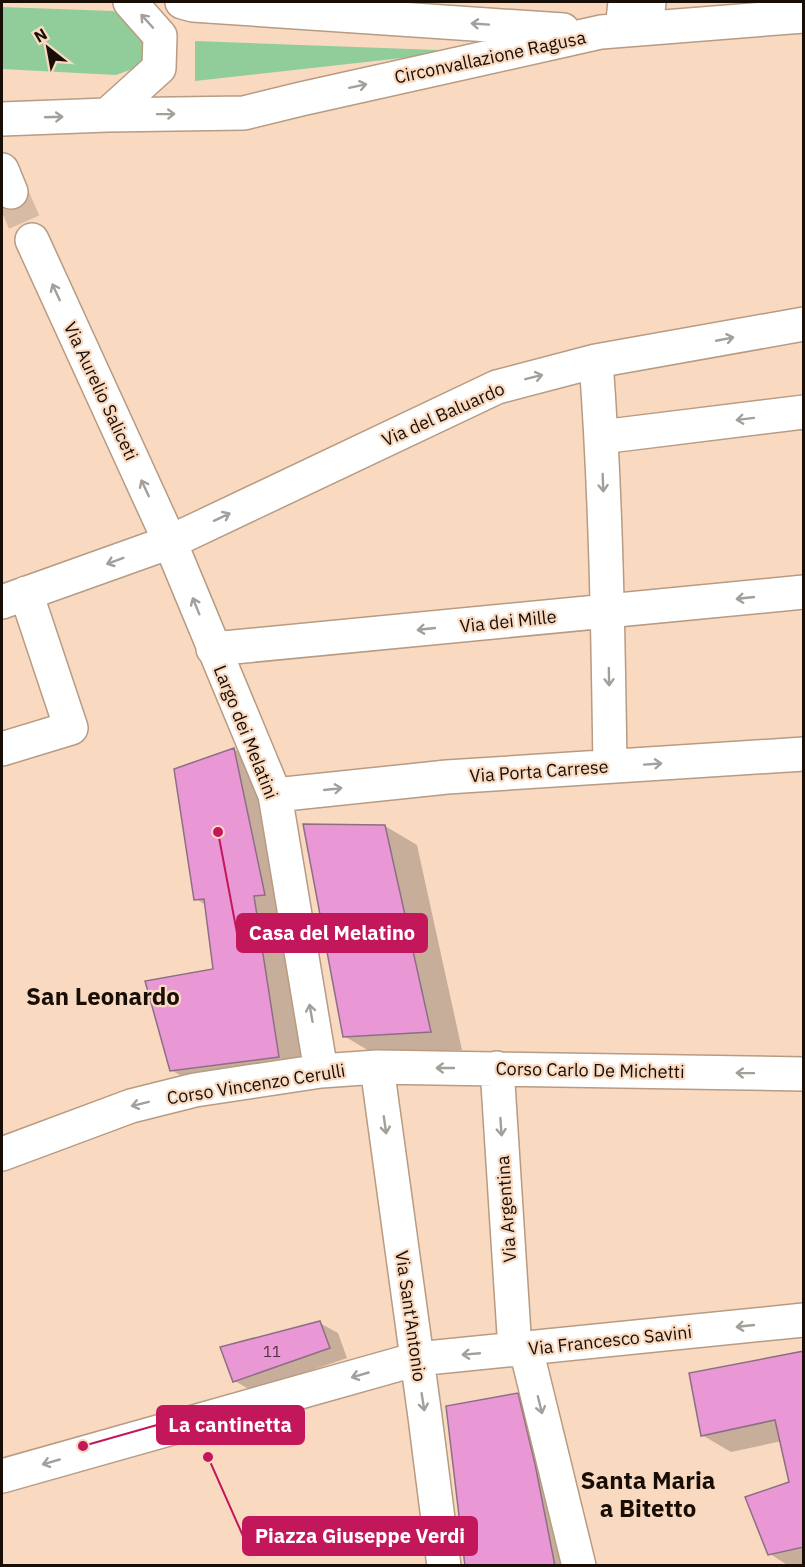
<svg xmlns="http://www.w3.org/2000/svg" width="805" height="1567" font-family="'IBM Plex Sans',sans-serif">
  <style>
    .green { fill: #91cd9b }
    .shadow { fill: #0003 }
    .building { fill: #e998d5; stroke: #8c6f84; stroke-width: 1.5 }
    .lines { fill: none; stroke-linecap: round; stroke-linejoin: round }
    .minor-tunnel { stroke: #d7bba5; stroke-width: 33; stroke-dasharray: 33 16; stroke-linecap: butt }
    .minor-casing { stroke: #b79b82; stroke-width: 36 }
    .minor { stroke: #fff; stroke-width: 33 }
    .oneway { stroke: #a39f9b }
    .labels { text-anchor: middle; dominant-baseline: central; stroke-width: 4.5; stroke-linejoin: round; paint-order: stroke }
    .number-label { font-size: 15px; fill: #4c303a }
    .street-label { font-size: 18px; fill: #180e06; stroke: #f9dac1 }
    .district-label { font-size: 24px; font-weight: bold; fill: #180e06; stroke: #f9dac1 }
    .leader { fill: none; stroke: #c2185b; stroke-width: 2 }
    .callout-dot { fill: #c2185b; stroke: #f9dac1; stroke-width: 2 }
    .callout { fill: #c2185b; stroke: #c2185b; stroke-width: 2 }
    .callout-label { font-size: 20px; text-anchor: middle; font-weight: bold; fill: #fff }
  </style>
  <rect width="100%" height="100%" fill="#f9dac1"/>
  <!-- green -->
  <path class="green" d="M2 7 113 11 136 23 148 45 141 66 116 75 2 69Z
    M195 41 465 51 195 81Z"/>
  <!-- shadow -->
  <path class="shadow" d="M234 749 260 764 304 1072 197 1085 171 1070 214 970 206 905 196 899Z
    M385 826 417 845 462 1050 376 1055 344 1036Z
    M320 1323 338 1333 347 1358 252 1391 235 1381Z
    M804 1353V1566H789L770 1554 791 1483 782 1441 731 1452 702 1435Z
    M517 1395 547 1412 581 1566H466Z"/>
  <!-- building -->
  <path class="building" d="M234 748 265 895 254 896 279 1057 170 1071 145 981 213 969 204 899 194 900 174 769Z
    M303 824 385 825 431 1032 343 1037Z
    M320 1321 330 1348 233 1382 220 1347Z
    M804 1351V1547L768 1555 745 1497 789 1482 775 1420 701 1436 689 1373Z
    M518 1393 535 1464 555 1566H465L446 1406Z"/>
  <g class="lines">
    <!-- minor-tunnel -->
    <path class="minor-tunnel" d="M11 192 32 240"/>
    <!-- minor casing -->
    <g class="minor-casing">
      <path id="minor" d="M182 2 193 5 563 30
        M646 28 649 2
        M622 30 625 2
        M107 115 159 68 160 36 130 2
        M2 119 107 115 244 113 301 99 601 32 804 16
        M2 170 11 192
        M32 240 170 542 275 795 321 1071
        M596 361C606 496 608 631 610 766
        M601 437 804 412
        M2 602 170 542 497 387 596 361 804 324
        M213 649 804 592
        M2 749 71 728 26 593
        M275 795 447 777 804 754
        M377 1067 425 1417 444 1566
        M497 1068 515 1350
        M2 1154 131 1106 195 1090 321 1071 377 1067 804 1074
        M526 1349 579 1566
        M2 1476 417 1359 804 1320"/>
    </g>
    <!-- minor -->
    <use href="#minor" class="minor"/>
  </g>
  <!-- one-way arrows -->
  <defs><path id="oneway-shaft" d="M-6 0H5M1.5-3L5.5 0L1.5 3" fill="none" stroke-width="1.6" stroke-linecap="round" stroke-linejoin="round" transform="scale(1.5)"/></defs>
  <g class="oneway">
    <use href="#oneway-shaft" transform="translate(147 21) rotate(-132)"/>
    <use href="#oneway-shaft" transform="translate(480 24) rotate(-176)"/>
    <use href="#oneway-shaft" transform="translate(358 86) rotate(-12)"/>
    <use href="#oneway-shaft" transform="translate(166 114) rotate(-1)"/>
    <use href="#oneway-shaft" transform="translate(54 117) rotate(-2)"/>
    <use href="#oneway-shaft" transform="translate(56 292) rotate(-115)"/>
    <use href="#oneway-shaft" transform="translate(725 339) rotate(-11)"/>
    <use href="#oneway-shaft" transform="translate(534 377) rotate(-14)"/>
    <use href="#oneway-shaft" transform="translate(745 419) rotate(173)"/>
    <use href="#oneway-shaft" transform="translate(603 483) rotate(88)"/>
    <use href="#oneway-shaft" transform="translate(145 488) rotate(-115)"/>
    <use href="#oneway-shaft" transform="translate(222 517) rotate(-25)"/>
    <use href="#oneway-shaft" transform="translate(115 561) rotate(160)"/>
    <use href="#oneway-shaft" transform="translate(745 598) rotate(174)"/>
    <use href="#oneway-shaft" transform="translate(196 606) rotate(-112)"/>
    <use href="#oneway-shaft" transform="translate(426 629) rotate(174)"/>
    <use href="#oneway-shaft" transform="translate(609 677) rotate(89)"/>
    <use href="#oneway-shaft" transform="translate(653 764) rotate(-4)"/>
    <use href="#oneway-shaft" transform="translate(333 789) rotate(-6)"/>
    <use href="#oneway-shaft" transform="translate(311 1013) rotate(-100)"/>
    <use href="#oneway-shaft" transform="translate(445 1068) rotate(-180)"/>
    <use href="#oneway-shaft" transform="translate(745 1073) rotate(-179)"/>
    <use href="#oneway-shaft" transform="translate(140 1104) rotate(166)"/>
    <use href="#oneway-shaft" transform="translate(385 1125) rotate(82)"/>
    <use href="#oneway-shaft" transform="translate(501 1127) rotate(86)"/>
    <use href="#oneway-shaft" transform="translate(745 1326) rotate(174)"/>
    <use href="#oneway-shaft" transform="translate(471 1354) rotate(175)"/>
    <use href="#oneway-shaft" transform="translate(360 1375) rotate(164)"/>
    <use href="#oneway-shaft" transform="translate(423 1402) rotate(81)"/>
    <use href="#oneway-shaft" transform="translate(540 1405) rotate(76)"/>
    <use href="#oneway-shaft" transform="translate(51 1462) rotate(164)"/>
  </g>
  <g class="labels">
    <!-- number labels -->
    <g class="number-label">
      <text x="272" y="1351">11</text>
    </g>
    <!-- street labels -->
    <g class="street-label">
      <text transform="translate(490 57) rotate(-12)">Circonvallazione Ragusa</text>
      <text transform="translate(101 391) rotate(65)">Via Aurelio Saliceti</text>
      <text transform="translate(443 414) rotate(-24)">Via del Baluardo</text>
      <text transform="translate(508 621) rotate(-6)">Via dei Mille</text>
      <text transform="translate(246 732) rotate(68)">Largo dei Melatini</text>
      <text transform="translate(539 771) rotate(-4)">Via Porta Carrese</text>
      <text transform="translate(590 1070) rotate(1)">Corso Carlo De Michetti</text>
      <text transform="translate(256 1084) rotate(-9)">Corso Vincenzo Cerulli</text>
      <text transform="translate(506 1209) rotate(-94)">Via Argentina</text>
      <text transform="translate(411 1316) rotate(82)">Via Sant'Antonio</text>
      <text transform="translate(610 1340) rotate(-6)">Via Francesco Savini</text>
    </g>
    <!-- district labels -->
    <g class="district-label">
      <text x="103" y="996">San Leonardo</text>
      <text x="648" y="1480">Santa Maria<tspan x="648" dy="28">a Bitetto</tspan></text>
    </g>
  </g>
  <!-- callouts -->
  <path class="leader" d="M218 832L237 933M83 1446L157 1425M208 1457L243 1536"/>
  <g class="callout-dot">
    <circle cx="218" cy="832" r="6"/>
    <circle cx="83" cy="1446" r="6"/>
    <circle cx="208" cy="1457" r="6"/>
  </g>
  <g class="callout">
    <rect x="237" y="914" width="190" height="38" rx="6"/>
    <rect x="157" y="1406" width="147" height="38" rx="6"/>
    <rect x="243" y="1517" width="234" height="38" rx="6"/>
  </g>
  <g class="callout-label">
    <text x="332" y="940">Casa del Melatino</text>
    <text x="230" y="1432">La cantinetta</text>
    <text x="360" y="1543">Piazza Giuseppe Verdi</text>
  </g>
  <!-- border -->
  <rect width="805" height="1567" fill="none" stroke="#180e06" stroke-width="6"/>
  <!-- north arrow -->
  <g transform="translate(48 48) rotate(329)" stroke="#f9dac1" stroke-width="4.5" paint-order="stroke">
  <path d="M0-4.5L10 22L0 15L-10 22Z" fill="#180e06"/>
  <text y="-9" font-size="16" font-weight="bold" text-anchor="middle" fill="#180e06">N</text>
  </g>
</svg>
